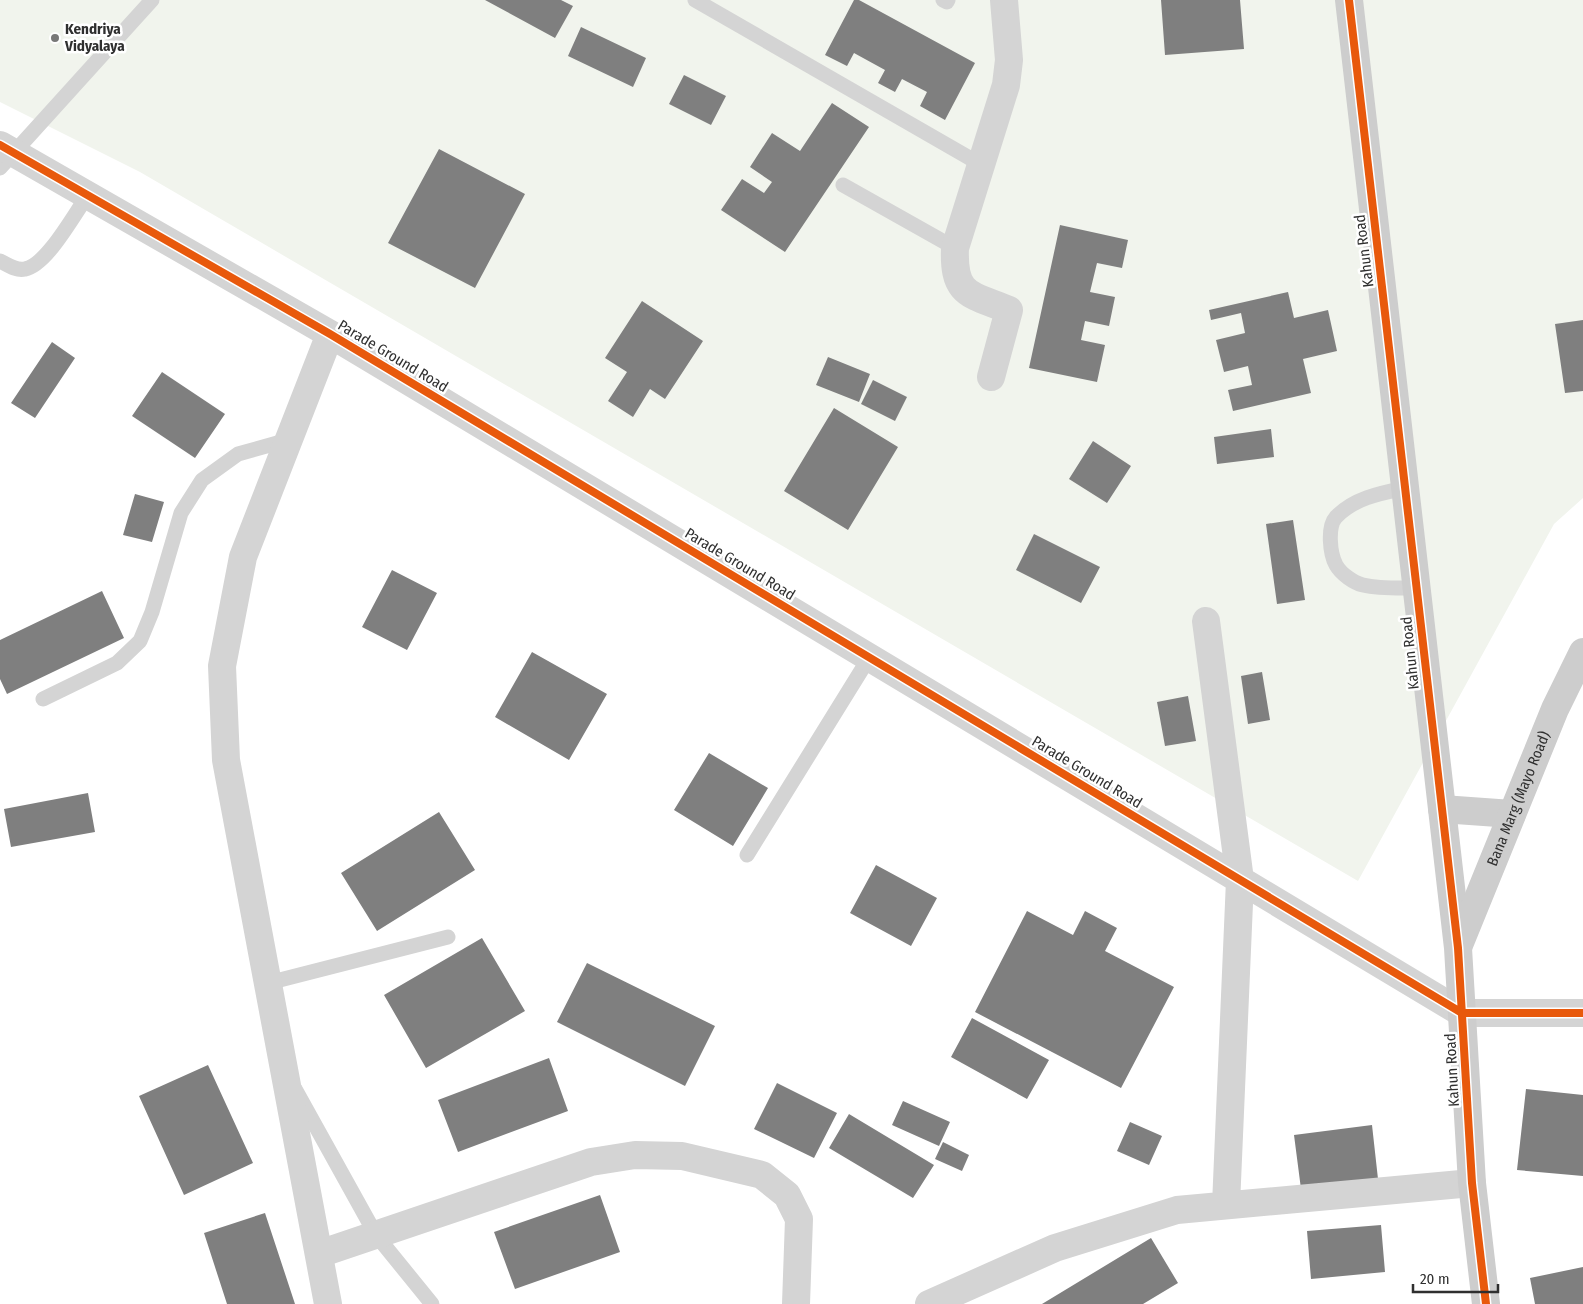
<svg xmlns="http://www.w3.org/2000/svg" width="1583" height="1304" font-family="'Fira Sans Condensed',sans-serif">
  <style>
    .green { fill: #f1f4ed }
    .building { fill: #7f7f7f }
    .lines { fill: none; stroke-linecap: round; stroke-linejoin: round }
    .lane { stroke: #d4d4d4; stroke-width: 15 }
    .street { stroke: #d4d4d4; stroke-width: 28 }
    .secondary { stroke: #cdcdcd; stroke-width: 28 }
    .cycleway-casing { stroke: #fff; stroke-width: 11 }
    .cycleway { stroke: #e8590c; stroke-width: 8 }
    .poi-dot { fill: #787878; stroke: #fff; stroke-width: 2 }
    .labels { text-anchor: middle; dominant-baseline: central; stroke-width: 5; stroke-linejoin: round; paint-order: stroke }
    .poi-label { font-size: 15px; font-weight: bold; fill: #2f2f2f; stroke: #fff; text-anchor: start }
    .street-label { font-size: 15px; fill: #2f2f2f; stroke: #fff }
  </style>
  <rect width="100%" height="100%" fill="#fff"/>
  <!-- green -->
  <path class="green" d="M0 0H1583V498L1554 524 1358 881 140 172 0 102Z"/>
  <!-- building -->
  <path class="building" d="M485 0H561L573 6 555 38Z
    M854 0H859L975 63 945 120 920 106 927 92 902 79 895 92 878 83 885 70 854 53 847 66 825 55Z
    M1161 0H1240L1244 49 1165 55Z
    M581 27 646 58 633 87 568 56Z
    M684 75 726 96 711 125 669 104Z
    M832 103 869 127 785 252 721 210 742 179 764 193 772 182 750 167 772 133 800 151Z
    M439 149 525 194 475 288 388 243Z
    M1060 225 1128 240 1122 268 1097 263 1090 292 1115 297 1109 326 1085 321 1081 340 1105 345 1097 382 1029 368Z
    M1288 292 1294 318 1328 310 1337 351 1303 359 1311 393 1233 411 1228 390 1252 385 1248 366 1224 372 1216 340 1245 333 1241 313 1211 320 1209 310Z
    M642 301 703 341 665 399 650 389 633 417 608 401 627 372 605 358Z
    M1583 320V391L1565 393 1555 324Z
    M52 342 75 358 35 418 11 403Z
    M828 357 870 374 859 402 816 385Z
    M162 372 225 414 195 458 132 416Z
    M873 380 907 397 895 421 861 404Z
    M834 408 898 447 848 530 784 491Z
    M1271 429 1274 457 1217 464 1214 437Z
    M1093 441 1131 466 1107 503 1069 479Z
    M135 494 164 502 152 542 123 535Z
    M1293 520 1305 600 1277 604 1266 524Z
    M1034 534 1100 567 1081 603 1016 570Z
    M392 570 437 593 407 650 362 627Z
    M102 591 124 638 7 694 0 679V640Z
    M532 652 607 694 569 760 495 717Z
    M1262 672 1270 720 1248 724 1241 676Z
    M1188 696 1196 741 1165 746 1157 702Z
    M709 753 768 788 733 846 674 810Z
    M88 793 95 832 11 847 4 809Z
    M439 812 475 870 377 931 341 873Z
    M876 865 937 898 911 946 850 913Z
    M1027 911 1073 935 1085 911 1117 928 1105 951 1174 987 1121 1088 975 1012Z
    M482 938 525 1011 426 1068 384 995Z
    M587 963 715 1026 685 1086 557 1022Z
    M972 1018 1049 1060 1027 1099 951 1057Z
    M549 1058 568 1111 458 1152 438 1100Z
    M208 1065 253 1163 184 1195 139 1096Z
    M777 1083 837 1113 814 1158 754 1129Z
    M1526 1089 1583 1095V1176L1517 1170Z
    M903 1101 950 1122 939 1146 892 1125Z
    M849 1114 934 1165 913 1198 829 1148Z
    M1130 1122 1162 1136 1149 1165 1117 1151Z
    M1372 1125 1378 1179 1301 1189 1294 1135Z
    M943 1142 969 1155 962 1171 935 1159Z
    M600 1195 620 1252 515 1289 494 1232Z
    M265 1213 295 1304H227L204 1233Z
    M1381 1225 1385 1272 1311 1279 1307 1231Z
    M1151 1238 1178 1283 1143 1304H1042Z
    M1583 1267V1304H1535L1530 1278Z"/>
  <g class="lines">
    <!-- lane -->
    <path class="lane" d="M695 0 980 164
      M943 0 947 2 948 0
      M0 168 152 0
      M843 185 955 248
      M0 261C8 265 16 271 25 269 47 265 75 213 88 195
      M1405 488C1381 493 1354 498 1336 517 1327 527 1330 554 1336 565 1341 574 1354 583 1363 585 1380 589 1400 588 1417 588
      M43 699 117 663 140 641 152 612 181 513 202 480 238 454 288 440
      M747 855 869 658
      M268 983 448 937
      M295 1089 376 1235 432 1304"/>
    <!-- street -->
    <path class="street" d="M0 145 330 334 1462 1013H1583
      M991 377 1009 310C970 294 953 296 955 248L1006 85 1009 60 1004 0
      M1206 621 1240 880 1226 1205
      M319 1254 591 1162 635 1155 682 1156 762 1175 787 1195 799 1219 796 1304
      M328 1304 226 760 222 666 243 557 330 334
      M929 1304 1055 1248 1177 1210 1472 1183"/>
    <!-- secondary -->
    <g class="secondary">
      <path d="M1349 0 1458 948 1472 1183 1486 1304"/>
      <path d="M1442 809 1512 814"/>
      <path id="s1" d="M1459 945 1555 709 1583 652"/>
    </g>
    <!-- cycleway casing -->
    <g class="cycleway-casing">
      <path id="cycleway" d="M1349 0 1458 948 1472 1183 1486 1304
        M0 145 330 334 1462 1013H1583"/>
    </g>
    <!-- cycleway -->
    <use href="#cycleway" class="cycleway"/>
  </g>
  <!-- markers -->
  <circle class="poi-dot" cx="55" cy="38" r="5"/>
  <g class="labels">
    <!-- poi labels -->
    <g class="poi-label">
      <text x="65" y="29">Kendriya<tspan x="65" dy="17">Vidyalaya</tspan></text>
    </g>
    <!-- street labels -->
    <g class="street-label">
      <text transform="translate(1364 251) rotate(-97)">Kahun Road</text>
      <text transform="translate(393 356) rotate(31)">Parade Ground Road</text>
      <text transform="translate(740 564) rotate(31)">Parade Ground Road</text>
      <text transform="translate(1410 653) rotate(-96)">Kahun Road</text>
      <text transform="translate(1087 772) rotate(31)">Parade Ground Road</text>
      <text stroke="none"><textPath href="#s1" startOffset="158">Bana Marg (Mayo Road)</textPath></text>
      <text transform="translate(1452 1070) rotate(-93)">Kahun Road</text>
    </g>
  </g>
  <!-- scale -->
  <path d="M1413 1284v8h85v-8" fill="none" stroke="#2f2f2f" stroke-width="2.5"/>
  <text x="1420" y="1284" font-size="15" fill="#2f2f2f" stroke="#ffffff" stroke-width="4" paint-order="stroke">20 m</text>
</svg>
